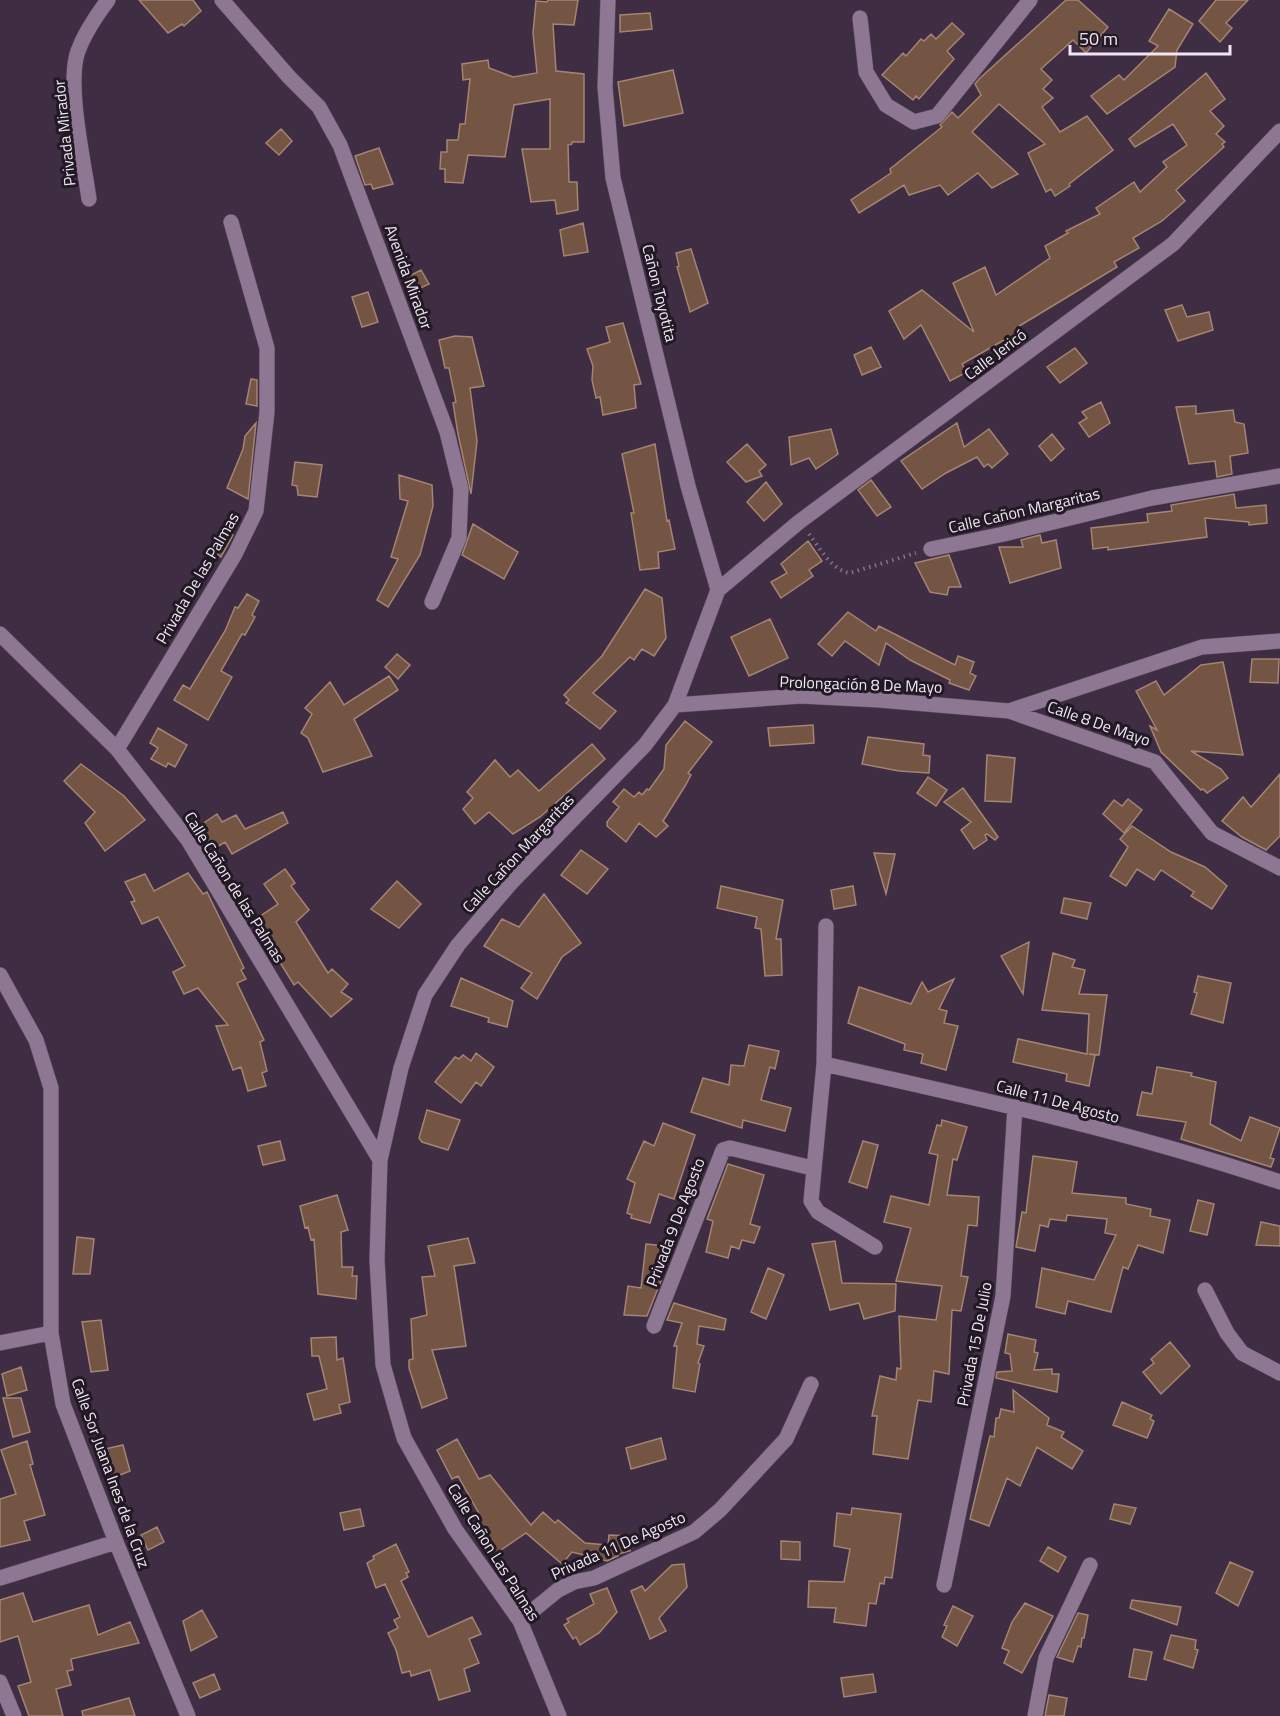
<svg xmlns="http://www.w3.org/2000/svg" width="1280" height="1716" font-family="'Titillium Web',sans-serif">
  <style>
    .building { fill: #745544; stroke: #a48472; stroke-width: 1.5 }
    .lines { fill: none; stroke-linecap: round; stroke-linejoin: round }
    .street-casing { stroke: #5b4a5f; stroke-width: 16 }
    .path { stroke: #847488; stroke-width: 4; stroke-dasharray: 1.5 4.5; stroke-linecap: butt }
    .street { stroke: #8d7792; stroke-width: 15 }
    .labels { text-anchor: middle; dominant-baseline: central; stroke-width: 6; stroke-linejoin: round; paint-order: stroke }
    .street-label { font-size: 16px; fill: #f1e5f4; stroke: #211923 }
  </style>
  <rect width="100%" height="100%" fill="#3f2d44"/>
  <!-- building -->
  <path class="building" d="M139 0H193L201 11 184 26 182 24 168 33Z
    M548 0H578L574 25 553 24 556 71 584 74V142H572V144L568 145 569 182H577L578 210 557 214 555 200 531 202 522 149H550V99L514 105 505 157 468 155 463 183 445 182V169H440L441 152H447V140H458L460 124H465L470 79 463 80 462 64 488 60 489 68 513 77 537 73 533 33 536 1 547 2Z
    M1066 0H1078L1108 27 1086 53 1073 40 1041 69 1052 80 1043 89 1053 98 1042 107 1060 132 1087 116 1113 150 1069 184 1070 186 1055 196 1051 189 1046 192 1028 153 1045 144 999 104 972 132 1018 174 992 188 978 173 948 195 940 185 909 195 904 185 859 213 851 200 891 173 890 169 942 127 940 125 952 112 958 118 981 95 975 84 979 79Z
    M1216 0H1248L1226 23 1232 28 1220 42 1199 21Z
    M1169 9 1193 24 1177 50 1175 67 1107 114 1091 96 1119 75 1124 80 1158 46 1149 41Z
    M650 13 652 29 620 32V15Z
    M952 23 964 34 947 51 954 59 919 99 916 96 913 100 882 75 903 53 906 56 921 39 924 41 931 34 936 39Z
    M673 70 683 113 624 126 618 82Z
    M1206 73 1225 99 1210 111 1224 126 1216 134 1225 142 1222 144 1224 147 1176 190 1185 201 1162 221 1133 238 1139 248 1114 262 1117 267 1016 328 1026 341 1013 350 1004 340 962 364 967 372 950 381 921 325 904 339 889 311 922 290 974 332 953 283 985 267 996 295 1050 258 1045 246 1068 233 1066 231 1100 214 1096 208 1134 182 1140 192 1167 167 1163 162 1187 145 1173 124 1135 147 1129 139Z
    M281 129 292 141 279 155 266 143Z
    M379 148 393 184 373 189 371 184 365 185 355 156Z
    M583 223 588 252 564 256 560 230Z
    M691 249 708 303 690 312 677 267 679 266 676 253Z
    M421 270 429 284 412 292 405 278Z
    M368 292 378 322 362 327 352 297Z
    M1182 305 1187 317 1209 312 1213 330 1178 341 1165 310Z
    M623 323 641 384 634 385 636 408 603 415 600 397 596 398 592 380 593 366 587 349 610 342 606 327Z
    M455 336 472 337 484 386 470 388 477 441 471 494 458 434 453 403 456 402 449 368H445L439 340Z
    M871 347 881 367 862 375 854 355Z
    M1075 348 1087 363 1060 383 1047 367Z
    M251 379 257 380V406L246 404Z
    M1101 402 1110 423 1089 437 1079 423 1087 418 1082 412Z
    M1196 406V414L1233 410 1235 422 1244 424 1248 453 1230 456 1232 474 1217 477 1215 461 1189 464 1176 407Z
    M256 423 248 499 227 488 243 449 245 436Z
    M957 423 964 447 989 429 1008 454 992 468 988 464 984 467 977 457 946 473 922 489 901 461Z
    M831 429 838 454 816 469 809 458 791 465 789 437Z
    M1052 434 1064 449 1051 461 1039 446Z
    M655 444 667 521 669 520 675 549 658 552 659 568 640 570 631 513H634L622 454Z
    M747 444 766 465 759 471 762 476 746 482 727 462Z
    M295 462 322 465 317 497 298 495 297 486 292 485Z
    M399 475 432 485 433 506 420 555 388 607 377 600 398 559 391 557 408 501 400 499Z
    M871 480 891 507 877 516 858 490Z
    M766 482 782 504 764 521 747 502Z
    M1234 494 1236 508 1266 505 1267 523 1249 525V522L1205 518 1207 537 1108 550V547L1093 549 1091 528 1148 522 1147 514 1172 511 1171 505Z
    M473 524 518 552 504 579 462 555Z
    M228 530 233 535 221 557 212 549Z
    M1040 535 1042 543 1056 540 1061 568 1010 583 999 547H1023L1021 540Z
    M808 541 822 561 809 570 813 576 781 598 771 582 787 573 781 564Z
    M949 555 961 587H949L947 595 930 592 915 563Z
    M645 589 662 598 666 638 654 656 642 649 634 660 630 657 593 693 616 711 600 729 566 703 569 700 564 695 602 656Z
    M247 594 259 601 252 615 255 617 245 635 242 634 221 671 232 677 208 720 174 700 183 685 190 689 225 631 235 607 238 608Z
    M848 612 876 631 879 626 955 665 958 656 974 662 970 673 976 676 969 690 949 683 950 680 910 660 886 643 879 665 845 641 832 656 818 644Z
    M770 619 788 658 749 676 731 637Z
    M397 654 410 665 398 679 385 667Z
    M1252 659H1279L1278 683 1250 682Z
    M1223 662 1243 755 1191 751 1221 769 1228 778 1207 793 1203 789 1201 790 1161 752 1150 726 1157 730 1136 691 1156 681 1164 695 1201 665Z
    M389 676 398 690 354 719 372 756 323 772 308 738 301 733 312 714 305 708 330 682 344 705Z
    M685 721 712 742 688 773 691 775 685 786 663 821 668 826 656 837 639 823 626 842 607 826V822L619 807 613 802 624 789 634 797 639 792 642 795 647 789 649 790 664 769 666 745Z
    M813 725 814 743 770 746 768 728Z
    M158 728 187 745 175 767 168 763 166 767 151 759 158 748 150 743Z
    M868 737 924 744 923 755 930 756 929 773 899 771 862 764Z
    M592 744 605 759 540 817 513 834 489 812 475 824 463 809 473 798 467 792 495 760 510 777 518 770 539 791Z
    M987 755 1015 758 1011 802 985 801Z
    M81 764 124 796 145 820 105 851 85 823 95 812 64 781Z
    M1280 774V836L1266 850 1242 837 1222 821 1243 797 1251 807Z
    M928 777 947 790 936 806 917 793Z
    M963 788 998 837 995 840 987 834 985 835 987 840 974 849 961 830 971 822 944 802Z
    M1128 799 1142 810 1124 833 1103 814 1114 800 1122 806Z
    M283 812 288 823 232 854 225 842 214 849 198 827 217 814 222 822 236 815 245 829Z
    M1132 826 1171 852 1205 867 1227 886 1212 909 1191 896 1194 892 1161 870 1154 880 1137 869 1126 886 1110 876 1128 847 1120 839Z
    M581 850 608 869 587 894 561 875Z
    M874 853 895 854 886 894Z
    M285 869 295 883 291 886 309 910 296 922 328 973 332 969 348 984 341 992 352 999 331 1017 298 982 294 985 274 953 278 950 256 919 278 904 264 884Z
    M188 873 203 894 207 892 244 968 241 970 246 979 237 983 264 1040 260 1042 267 1071 262 1073 266 1086 248 1091 241 1067 233 1070 216 1026 228 1025 198 988 184 994 173 972 185 966 158 917 142 924 131 902 135 901 125 882 145 874 154 891Z
    M397 881 421 904 399 928 371 909Z
    M721 886 783 900 776 939H781L782 975 765 976 761 929 755 928 757 917 717 908Z
    M853 886 856 905 834 909 831 890Z
    M544 894 581 943 562 957 537 999 521 988 532 973 484 946 502 919 519 927Z
    M1064 898 1091 903 1087 919 1061 913Z
    M1029 942 1023 994 1001 956Z
    M1053 953 1075 960 1072 967 1085 970 1079 994 1107 995 1099 1055 1089 1054 1095 1055 1089 1086 1066 1081 1067 1074 1013 1062 1018 1039 1087 1054 1089 1014 1042 1010Z
    M1198 976 1231 983 1223 1023 1191 1014 1197 993 1194 992Z
    M461 978 513 1001 507 1027 488 1022 489 1018 451 1006Z
    M954 979 939 1009 947 1011 944 1023 958 1026 946 1070 921 1063 923 1054 904 1050 905 1044 848 1023 859 987 911 1004 922 982 928 992Z
    M749 1045 779 1051 775 1069 770 1067 761 1100 791 1108 785 1131 743 1120 742 1128 691 1112 703 1078 729 1085 731 1065 744 1066Z
    M476 1053 494 1067 481 1086 476 1082 461 1103 435 1082 455 1057 459 1059 463 1055 471 1061Z
    M1157 1067 1192 1073 1191 1076 1216 1082 1210 1124 1241 1141 1250 1117 1280 1128 1270 1158 1274 1159 1271 1167 1181 1139 1186 1122 1137 1115 1142 1092 1152 1094Z
    M427 1110 460 1120 448 1150 422 1142 419 1138Z
    M942 1120 967 1127 957 1160 953 1159 947 1195 979 1197 977 1226 968 1225 961 1276 968 1277 961 1311 952 1310 949 1374 934 1371 931 1402 918 1400 908 1459 873 1454 877 1416H872L880 1376 896 1380 897 1368 901 1369 899 1316 936 1320 942 1286 896 1281 911 1228 884 1222 891 1196 929 1205 938 1155 929 1153 937 1125 941 1126Z
    M663 1123 695 1135 674 1199 659 1194 650 1223 631 1218 632 1215 627 1213 635 1183 627 1179 644 1141 654 1146Z
    M280 1141 285 1160 263 1165 258 1146Z
    M863 1141 878 1145 867 1188 849 1182Z
    M1033 1156 1077 1162 1072 1193 1126 1198V1204L1151 1209 1150 1216 1170 1220 1163 1253 1138 1245 1128 1269 1123 1267 1111 1312 1068 1301 1065 1314 1036 1307 1042 1268 1094 1280 1116 1235 1105 1233 1107 1219 1067 1215 1066 1221 1050 1219 1048 1227 1040 1225 1035 1251 1016 1247 1022 1212 1026 1213Z
    M728 1164 764 1175 750 1224 760 1227 754 1243 742 1240 739 1249 731 1246 728 1258 706 1252 713 1221 707 1219Z
    M337 1195 348 1230 341 1232 342 1267H353L352 1276H357L356 1299 318 1294 314 1239 311 1240 308 1227 305 1228 300 1206Z
    M1198 1200 1214 1204 1207 1235 1190 1231Z
    M1261 1222 1280 1226V1246L1256 1245Z
    M77 1237 94 1239 90 1274H73Z
    M468 1238 475 1263 454 1266 466 1346 432 1350 447 1398 422 1408 409 1368V1360L413 1359 411 1319 427 1315 422 1277 435 1276 428 1246Z
    M835 1241 842 1283 896 1284 895 1311 864 1319 859 1303 830 1310 812 1244Z
    M646 1244 666 1246 662 1278 647 1316 624 1315 628 1286 641 1288Z
    M768 1268 784 1275 766 1319 751 1312Z
    M674 1303 726 1319 724 1330 699 1326 697 1344 704 1346 698 1363 700 1364 695 1392 673 1388 677 1346H674L682 1323 667 1320Z
    M101 1320 108 1370 91 1372 82 1322Z
    M1008 1334 1036 1340 1034 1352 1038 1353 1034 1370 1052 1369V1374H1059L1057 1392 996 1378 997 1372 1012 1371 1010 1354 1005 1353Z
    M336 1337 337 1360 343 1358 350 1402 339 1405 341 1413 314 1420 307 1394 327 1389 319 1356H312L311 1338Z
    M1170 1342 1190 1366 1161 1394 1143 1372 1154 1363 1151 1359Z
    M21 1367 27 1390 7 1396 2 1374Z
    M1013 1390 1049 1418 1047 1425 1064 1432 1061 1437 1083 1451 1072 1469 1037 1447 1020 1486 1007 1478 989 1526 970 1519 990 1436 994 1437 996 1418H999L1001 1409 1014 1412Z
    M3 1398H21L30 1432 13 1437Z
    M1122 1402 1152 1415 1150 1419 1154 1421 1147 1438 1113 1425Z
    M661 1438 666 1459 631 1469 626 1448Z
    M457 1439 479 1479 490 1475 531 1525 543 1512 555 1523 558 1520 585 1543 608 1545 609 1535 631 1536 630 1551 618 1554V1556L607 1561 572 1552 562 1564 526 1533 492 1556 469 1528 482 1519 458 1476 452 1479 437 1450Z
    M27 1441 33 1464 30 1465 45 1515 24 1521 30 1540 0 1547V1499L16 1494 1 1450Z
    M123 1445 130 1471 108 1480 96 1451Z
    M1114 1504 1136 1508 1130 1524 1110 1519Z
    M852 1508 901 1514 892 1578 885 1577 884 1584 880 1583 876 1604 869 1603 866 1626 834 1622 836 1608 808 1607 809 1581 844 1582 850 1549 834 1546 837 1513 851 1515Z
    M360 1509 364 1526 344 1530 340 1513Z
    M157 1527 164 1542 148 1550 141 1535Z
    M781 1541 800 1542V1560L781 1559Z
    M396 1544 409 1572 406 1573 408 1577 401 1581 428 1637 472 1617 481 1634 469 1639 479 1663 464 1669 470 1691 439 1700 430 1670 411 1676 410 1671 402 1673 396 1650 388 1633 398 1628 394 1620 400 1617 385 1584 376 1588 367 1563 374 1559 373 1556Z
    M1048 1547 1066 1557 1058 1572 1040 1561Z
    M1230 1562 1253 1572 1238 1606 1216 1593Z
    M684 1564 687 1587 659 1618 666 1631 650 1639 631 1591 642 1586 645 1591 672 1565Z
    M607 1588 617 1612 599 1633 580 1645 576 1637 573 1639 564 1625 569 1622 567 1619 594 1604 590 1594Z
    M23 1593 33 1622 89 1605 98 1635 130 1622 139 1643 71 1659 73 1670 67 1671 71 1685 56 1689 63 1716H29L18 1686 31 1682 18 1636 0 1642V1600Z
    M1132 1600 1181 1607 1177 1625 1130 1608Z
    M1025 1603 1053 1616 1022 1673 1004 1663 1009 1651 1002 1648 1012 1622Z
    M953 1606 973 1616 957 1646 942 1637 947 1626 944 1625Z
    M202 1610 217 1637 191 1651 183 1621Z
    M1078 1613 1088 1615 1084 1638H1082L1081 1647 1078 1646 1073 1662 1057 1657Z
    M1171 1635 1196 1640 1195 1649 1198 1650 1193 1668 1164 1659Z
    M1134 1649 1152 1652 1146 1680 1129 1677Z
    M214 1674 220 1689 200 1698 193 1683Z
    M873 1674 876 1692 844 1697 841 1678Z
    M1049 1695 1067 1698 1064 1716H1045Z
    M129 1698 135 1716H83L82 1711Z"/>
  <g class="lines">
    <!-- street casing -->
    <g class="street-casing">
      <path id="street" d="M222 0 289 77 319 107 340 145 447 432 461 489 459 538 432 602
        M608 0 605 87 613 178 688 486 718 590
        M860 18 866 72 886 105 914 122 937 116 1030 0
        M89 199C84 162 66 84 78 51 85 32 96 16 108 0
        M931 549 1004 534 1152 498 1280 476
        M0 634 117 749 188 840 380 1160
        M675 705 801 696 879 700 1009 711 1155 762 1212 833 1280 868
        M1009 711 1202 647 1280 641
        M117 749 235 554 256 511 267 412V348L231 222
        M826 926 824 1064 811 1201 818 1212 875 1247
        M0 975 36 1040 51 1088V1333L63 1404 116 1542 188 1716
        M824 1064C977 1098 1131 1132 1280 1182
        M1205 1290 1227 1333 1242 1353 1280 1373
        M654 1326 723 1150 730 1148 812 1168
        M0 1343 51 1333
        M0 1578 116 1542
        M944 1585 1003 1296 1015 1107
        M520 1621 558 1590 574 1582 594 1578 694 1532 720 1510 786 1439 811 1384
        M0 1682 14 1716
        M559 1716 520 1621 455 1529 404 1438 383 1365 377 1260 380 1160 401 1068 425 995 458 945 510 884 645 745 675 705 718 590 799 522 1173 244 1280 131
        M1035 1716 1046 1658 1090 1565"/>
    </g>
    <!-- path -->
    <path class="path" d="M809 534C820 548 831 570 850 573L916 553"/>
    <!-- street -->
    <use href="#street" class="street"/>
  </g>
  <g class="labels">
    <!-- street labels -->
    <g class="street-label">
      <text transform="translate(64 133) rotate(-96)">Privada Mirador</text>
      <text transform="translate(409 277) rotate(70)">Avenida Mirador</text>
      <text transform="translate(660 293) rotate(76)">Cañon Toyotita</text>
      <text transform="translate(995 354) rotate(-37)">Calle Jericó</text>
      <text transform="translate(1024 510) rotate(-13)">Calle Cañon Margaritas</text>
      <text transform="translate(197 578) rotate(-60)">Privada De las Palmas</text>
      <text transform="translate(861 684) rotate(2)">Prolongación 8 De Mayo</text>
      <text transform="translate(1099 723) rotate(19)">Calle 8 De Mayo</text>
      <text transform="translate(518 853) rotate(-47)">Calle Cañon Margaritas</text>
      <text transform="translate(235 887) rotate(58)">Calle Cañon de las Palmas</text>
      <text transform="translate(1058 1101) rotate(15)">Calle 11 De Agosto</text>
      <text transform="translate(675 1222) rotate(-69)">Privada 9 De Agosto</text>
      <text transform="translate(974 1344) rotate(-79)">Privada 15 De Julio</text>
      <text transform="translate(111 1473) rotate(70)">Calle Sor Juana Ines de la Cruz</text>
      <text transform="translate(618 1545) rotate(-24)">Privada 11 De Agosto</text>
      <text transform="translate(494 1552) rotate(58)">Calle Cañon Las Palmas</text>
    </g>
  </g>
  <!-- scale -->
  <path d="M1070 45v9h160v-9" fill="none" stroke="#f1e5f4" stroke-width="3"/>
  <text x="1079" y="45" font-size="18" fill="#f1e5f4" stroke="#211923" stroke-width="4.5" paint-order="stroke">50 m</text>
</svg>
